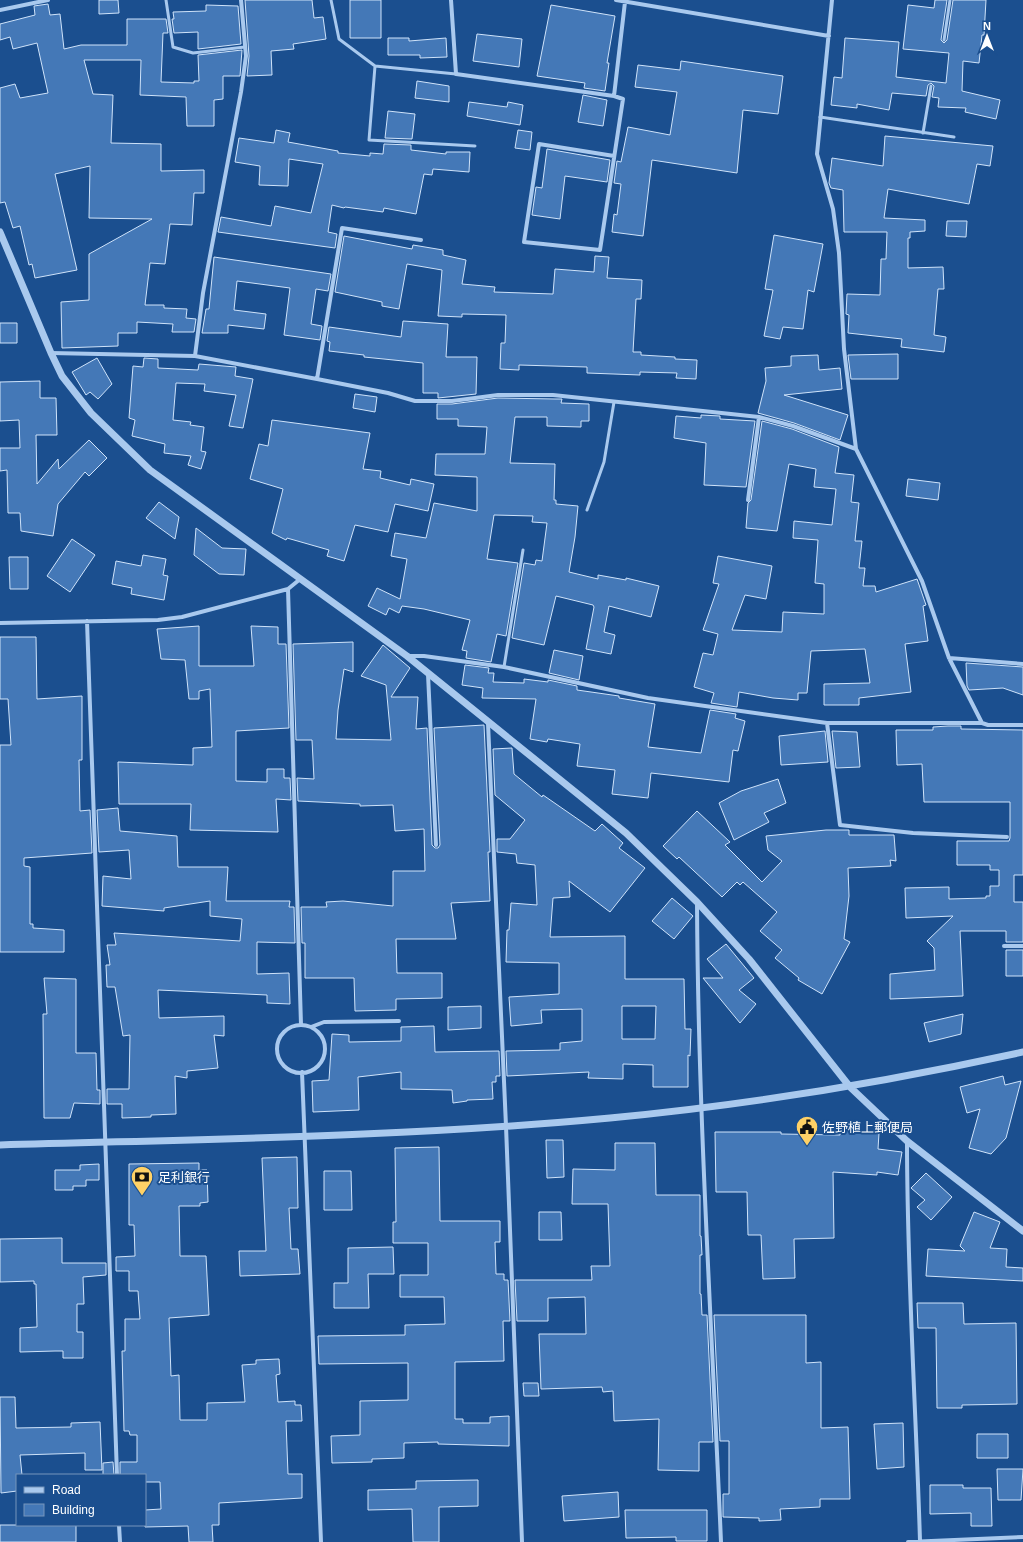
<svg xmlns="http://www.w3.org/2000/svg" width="1023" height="1542" font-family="Arial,'Noto Sans JP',sans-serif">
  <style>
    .building { fill: #4478b7; stroke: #cfe3fa; fill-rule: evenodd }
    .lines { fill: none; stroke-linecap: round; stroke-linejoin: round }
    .service { stroke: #a9c9ee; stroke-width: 3 }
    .minor { stroke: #a9c9ee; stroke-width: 4 }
    .tertiary { stroke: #a9c9ee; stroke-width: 7 }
    .labels { text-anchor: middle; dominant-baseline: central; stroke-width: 4; stroke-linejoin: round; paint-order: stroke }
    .poi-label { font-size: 13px; fill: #fff; stroke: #1b4f8f; text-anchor: start }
  </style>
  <rect width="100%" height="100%" fill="#1b4f8f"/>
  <!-- building -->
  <path class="building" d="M99 0H118L119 13 99 14Z
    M245 0H312L314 18 323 17 326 39 293 44 294 49 271 51 272 75 247 76 249 56Z
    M350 0H381V38H350Z
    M935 0H947L941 40 944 43 947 40 953 0H986L984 35H982L979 63 963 61 962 91 1000 100 996 119 965 112 966 108 938 107 939 98 932 97 934 86 931 83 928 85 926 96 892 93 889 110 857 104V108L831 105 834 77 842 78 845 38 899 42 896 77 946 83 949 53 903 49 908 5 934 8Z
    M48 4 50 15 60 14 64 49 81 45H127V19H166L168 33H163L161 82 194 83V81H199L198 55 242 50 240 76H223V99L214 100V126H187L186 97 140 95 141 60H84L93 94 113 95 111 143 161 144V171L204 170V193H194L192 225 170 224 165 264 150 263 145 305H164V308L187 309 186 318 196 319 194 332H172L173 324 137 322V333H118V346L62 348 61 302 89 300V254L152 219 89 218 90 166 55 174 77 270 35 278 32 264 29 265 20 226 13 228 5 202 0 203V88L15 84 20 98 48 93 37 43 13 49 10 37 0 40V24L35 15 34 6Z
    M206 5 238 6 241 44 198 49V32L174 33 172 19H174L173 12 206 11Z
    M551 5 615 16 607 63H609L605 91 584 88 585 83 537 76Z
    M477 34 522 39 519 67 473 61Z
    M388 38H409V41L446 38 447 57 420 58V55H388Z
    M681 61 783 76 778 114 743 110 737 173 652 160 643 236 612 232 614 214 617 215 621 184 614 183 617 161 621 162 628 127 670 135 677 92 635 87 638 65 680 70Z
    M417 81 449 86V102L415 98Z
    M583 95 607 100 603 126 578 122Z
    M469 102 507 107 508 102 523 105 520 125 467 116Z
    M388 111 415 114 412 139 385 138Z
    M276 130 290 133 288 142 338 151V153L370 156V153L383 154 384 144 411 145V150L446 154V152H470L469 172 433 169 432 175 424 174 416 214 384 208 383 212 345 207 344 208 332 205 328 232 337 234 335 248 218 232 221 217 271 226 275 206 311 213 323 164 289 159 288 186 259 185 260 166 235 162 239 138 274 143Z
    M518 130 532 132 530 150 515 148Z
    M885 136 993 146 990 166 977 164 969 204 888 189 884 218 925 220V231L910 232V238H908V268L943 267 944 289H938L934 335 946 337 944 352 901 347 902 339 848 333 849 315 846 314 847 294 880 295 881 259H886L887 232H844L843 190 831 188 829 183 832 158 883 166Z
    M547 149 610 160 607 182 565 176 560 219 532 215 536 187 542 188Z
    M947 221H967L966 237 946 236Z
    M774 235 823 244 814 292 808 290 803 329 783 327 780 339 764 336 773 290 765 289Z
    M344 236 412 249 413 245 443 250V255L466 260 462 284 495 287 494 292 553 294 555 269 594 272 595 256 609 257 607 278 642 280 641 299H636L633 352H641V355L675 357V359L697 360 696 379 676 378 677 373 640 372V375L587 373V367L519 365V370L500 369 501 343H505L506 315 462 314V317L438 316 442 270 407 264 399 309 382 306V302L335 292Z
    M214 257 331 274 328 291 316 289 311 324 322 326 320 340 284 335 290 288 237 281 234 310 266 314 264 329 228 325V333H202L206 309H209Z
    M403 321 448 324 446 357H477L476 394 438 398V393H423V363L364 357V355L329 351 330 342 327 341 329 327 401 337Z
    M0 323H17V343H0Z
    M898 354V379H851L848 355Z
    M818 355 819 370 840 368 842 389 784 395 848 415 840 440 794 423 758 413 766 381 765 368 791 366V356Z
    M97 358 112 384 98 399 90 392 86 395 72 372Z
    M144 358 158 359V368L198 370 199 364 236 367 235 376 253 379 243 428 229 426 236 395 204 391 205 384 176 383 173 420 191 422 190 425 204 427 201 451 206 452 201 469 188 465 191 456 164 453 165 444 132 436 135 420 129 418 133 366 143 367Z
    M40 381V398H56L57 435H36L37 484 58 459 59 469 89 440 107 458 89 476 85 472 58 504 53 536 21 531 20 513H8L7 470 0 471V448H20L19 420 0 421V382Z
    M355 394 377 397 375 412 353 408Z
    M498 398 555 399H562L561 403 589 404V421H581V427L547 426V417H515L510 463 555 464 554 500H556V504L578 506 575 537 569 572 598 579V575L626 580V578L659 586 651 617 609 606 604 632 615 635 611 654 586 649 594 607 593 605 556 596 544 645 512 638 524 563 535 565 536 560 542 561 547 523 532 522 533 516 494 515 487 559 518 563 506 636 497 634 491 662 466 658 467 651 462 650 470 620 424 609 402 606 399 613 389 608 386 615 368 606 377 588 400 599 407 559 391 556 395 533 426 538 434 503 477 511V477L435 475 436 454H485L487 427 458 426V419H437V404H452Z
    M701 415 720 416V419L755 421 746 487 704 485 706 443 674 438 676 416 701 418Z
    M272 420 370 433 363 469 381 471 380 478 410 485 411 479 434 484 428 511 395 504 388 532 355 525 344 561 327 556 329 550 287 538 286 540 272 533 283 489 250 479 259 444 268 446Z
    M762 421 792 429 839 447 835 473 854 475 851 502 859 503 855 541H862L859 568H865L863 586H875L876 592 917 579 926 605 923 606 928 641 905 644 911 692 859 698V705H824V684L870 683 865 649 811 651 807 693H798V700L773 698 739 692 737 707 711 703 714 693 694 687 703 653 713 655 718 634 703 630 719 584 713 583 718 556 772 566 766 599 745 595 732 630 782 632 783 612 824 614V584L815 583 818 540 793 538 794 521 832 525 836 489 814 487 816 469 789 464 777 531 746 528 748 503 751 500Z
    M908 479 940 483 938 500 906 496Z
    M159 502 179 517 175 539 146 518Z
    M196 528 222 548 246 549 244 575 219 574 194 555Z
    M72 539 95 555 70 592 47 576Z
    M143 555 166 559 163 575 168 576 164 600 131 594 132 588 112 584 116 561 141 566Z
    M9 557H28V589H10Z
    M199 626V666H254L251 626 278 627V644H286L289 728 236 731V781L267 782V769H284V778H290L291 800 276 799 278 832 190 830 191 804H119L118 762 193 765V748L212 747 210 689 199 691V699H189L185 660 161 659 157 629Z
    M0 637H36L37 699 82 696V760H79L80 811 90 810 92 853 24 858V866L30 867V924H33V928L64 930V952H0V745H11L8 699H0Z
    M353 642V672L344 669 338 710 336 739 391 740 386 685 361 676 383 645 410 668 391 697H418L416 729 427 728 432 845 435 848H438L440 845 434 728 484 725 490 852H488L490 901 451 903 456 939H396L397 973H442V998L396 999V1010L355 1011 354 978H305V943H302L301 907H327L326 902 343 901 393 906V871H425L424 829 395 831 393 805 360 806V804L298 801 297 778 314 779 312 740H296L293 644Z
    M554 650 583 656 579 680 549 673Z
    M966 663 1023 667V695L1003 688 969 690 967 686Z
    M465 665 489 668 488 673H494L493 682 524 683V679L548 682V680L577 686V690L619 696V698L655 704 648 747 701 753 710 710 736 714 735 718 745 721 738 751 733 750 729 782 651 773 648 798 612 794 615 770 577 766 580 744 548 739 547 742 530 739 536 699 482 698 483 688 462 685Z
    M948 726H961V729L1023 730V875H1014V902H1023V942H1006V931H960L963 996 890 999V974L935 970 934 948 927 941 953 916 906 918 905 888 949 887V899L986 898V896H990V886H999V870H990V865H957V841H1009L1010 838V802H924L922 764 897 765 896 730H933V727Z
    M825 731 828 762 781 765 779 736Z
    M832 731 857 732 860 767 836 768Z
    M512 748 514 774 542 797 543 795 595 831 602 824 623 843 619 848 645 868 610 912 569 881 570 897 553 898 550 937 625 936V979H684L685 1029H691L690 1056 688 1055V1087H653V1065L623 1064V1079L588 1078 589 1072 507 1076 506 1051 560 1050V1043L582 1041V1009L541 1010 542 1023 511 1026 509 997 559 994V963L506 962 507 930H509L511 903 537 905 535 865 517 863 516 854 497 852V839H510L525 820 495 795 493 749ZM622 1006H656L655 1039H622Z
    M778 779 786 803 764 813 769 822 734 840 719 803 741 791Z
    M118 808 120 831 177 836 178 867H228L226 901H290L289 907H294L295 943 257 942V974L289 973 290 1004 267 1003V995L158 990 159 1018 224 1016V1036L214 1035 218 1068 187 1071V1078L175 1076 176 1114 151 1115V1117L122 1118V1104H107V1089H129L130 1035 123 1036 115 987H107L106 965H110L107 945H116L114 933 240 941 242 919 210 916V901L164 908V911L102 906 103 876 131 879 129 850 99 852 97 810Z
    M697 811 730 842 725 845 762 882 782 861 768 850 766 836 826 830H849V835H894L896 861 890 860 891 866 848 868 849 896 844 939 850 942 822 994 798 980 799 978 775 958 782 950 760 931 777 912 743 882 740 885 737 882 722 897 679 857 677 859 663 846Z
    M672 898 693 916 674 939 652 921Z
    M726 944 754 978 739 990 756 1004 740 1023 703 978H723L707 959Z
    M1006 950H1023V976H1006Z
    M44 978 76 979V1053H96L97 1090H100V1104L74 1103 70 1118H44L43 1014H47Z
    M481 1006V1028L448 1030V1007Z
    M963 1014 961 1034 929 1042 924 1023Z
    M434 1026 435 1052 499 1051 500 1076H496V1082H492L493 1099 467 1100V1101L453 1103 452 1090 401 1089V1072L358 1077 359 1110 313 1112 312 1081 329 1080 332 1034 349 1035V1042L401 1041V1027Z
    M1003 1076 1005 1085 1021 1081 1006 1138 991 1154 969 1148 980 1109 967 1113 960 1087Z
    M840 1131 879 1133 878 1149 902 1152 898 1175 877 1172V1175L833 1172 834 1238 794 1239 795 1278 763 1279 761 1235H748L747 1192H716L715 1132H781V1134L840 1135Z
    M546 1140H563L564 1177 547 1178Z
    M615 1143H655L656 1195H700V1236H701L702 1255H700V1294H701L702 1315H707L713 1442H699V1471L658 1470 659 1419 614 1421 613 1391 603 1392 602 1387 541 1389 539 1334H586L585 1297 548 1298V1321H517L515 1280H592L591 1266H610L608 1204H572L573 1169 615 1170Z
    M439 1147 440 1221H500V1242H495L496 1274H504V1280H508L510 1321H503L504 1361 455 1362V1419H463V1423H490V1417L509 1416V1446L438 1444V1442L404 1443V1458L372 1459V1462L332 1463 331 1436 360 1435V1401L408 1400V1363L319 1364 318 1336 405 1335V1325L445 1324 444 1297H400V1275H428V1243H393V1222H396L395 1148Z
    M297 1157 298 1208H289L291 1249H298L300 1274 240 1276 239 1251H266L262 1158Z
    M199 1163V1170H207L208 1202 200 1203V1206H179L180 1256H206L209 1315 169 1318 171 1376 179 1375 180 1420H207V1403L245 1402 242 1365 256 1364V1360L279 1359 280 1374 276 1375 278 1402 295 1401V1405H301L302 1421H286L288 1474H302V1498L219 1503V1525H212L213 1542H189L188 1526 145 1527V1510L161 1509 160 1482H145V1475H120V1462H137V1435H130L129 1431H124L122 1351H125V1319H140L138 1291H129V1271H116V1257L135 1256 134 1225H129V1164Z
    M99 1164V1180H86V1186H73V1190H55V1170H80V1165Z
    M324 1171H351L352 1210H324Z
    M926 1173 952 1197 931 1220 917 1207 925 1200 911 1188Z
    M539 1212H561L562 1240H539Z
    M974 1212 1000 1222 990 1248 1007 1249 1006 1267 1023 1268V1281L926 1276 928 1249 965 1251 960 1246Z
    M62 1238V1263H106V1275L83 1277 84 1304H77V1332H83V1358H63V1351H55L20 1352V1328L37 1327 36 1284H34V1281L0 1282V1239Z
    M393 1247 394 1274H368L369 1308H334V1283H348V1248Z
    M917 1303H963L964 1324 1016 1323 1017 1404 962 1405V1408H937L936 1328H918Z
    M714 1315H806V1363L821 1362V1428L848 1427 850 1499H820V1507L780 1509 781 1520 759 1521V1518L723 1517V1494H729V1441H720Z
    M523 1383H538L539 1396H524Z
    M0 1397H15L16 1428 71 1427V1423L100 1422 102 1470H85V1453L20 1455 22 1475H17V1491L1 1493Z
    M903 1423 904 1467 877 1469 874 1424Z
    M977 1434H1008V1458H977Z
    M113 1462 114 1475H103V1463Z
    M997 1469H1023L1021 1500H998Z
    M478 1480V1506L439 1507V1542H413L412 1509 368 1510V1490L416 1489V1481Z
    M930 1485H963V1488H991L992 1526H971V1513L930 1514Z
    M618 1492 619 1517 564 1521 562 1496Z
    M625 1510H707V1541H676V1537L626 1538Z
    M0 1525H76V1542H0Z"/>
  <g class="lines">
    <!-- service -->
    <path class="service" d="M166 0 173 47 193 53 245 47
      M331 0 339 39 375 66 456 74
      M944 40 950 0
      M375 66 369 140 475 146
      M820 117 954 137
      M923 133 931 86
      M587 510 604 462 614 402
      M504 667 523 550"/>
    <!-- minor -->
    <path class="minor" d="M451 0 456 74 614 96
      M616 0 829 36
      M832 0 817 154 833 209 839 253 844 349 856 449 922 581 949 658 982 723
      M0 10 48 0
      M614 156 539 144 524 242 600 250 623 99 614 96 625 2
      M51 353 195 356 317 379 388 393 415 401H452L498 395H553L759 417 793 426 856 449
      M195 356 203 293 241 92 246 56 241 0
      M317 379 342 228 421 240
      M748 500 759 417
      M288 589 301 1025
      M87 621 117 1475
      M0 623 158 620 182 617 288 589 299 580
      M407 656H424L504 667 648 698 827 723H982L988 725H1023
      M949 658 1023 664
      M428 674 436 845
      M488 723 506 1126 522 1542
      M827 723 840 825 913 833 1007 837
      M697 902C698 1115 712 1329 721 1542
      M1004 946H1023
      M277 1049a24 24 0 1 1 48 0a24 24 0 1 1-48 0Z
      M311 1027 324 1022 399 1021
      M302 1072 321 1542
      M907 1142C907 1275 916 1408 920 1541
      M119 1525 120 1542
      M908 1542 1023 1537"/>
    <!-- tertiary -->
    <path class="tertiary" d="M0 232 51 353 62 376 91 413 150 470 407 656 626 833 697 902 749 959 850 1087 907 1141 1023 1231
      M0 1145C203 1139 407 1137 610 1118 749 1105 886 1082 1023 1052"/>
  </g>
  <!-- icons -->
  <defs>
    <g id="civic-pin" transform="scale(1.15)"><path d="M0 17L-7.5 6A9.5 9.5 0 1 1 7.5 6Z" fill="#ffd166" stroke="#1b4f8f"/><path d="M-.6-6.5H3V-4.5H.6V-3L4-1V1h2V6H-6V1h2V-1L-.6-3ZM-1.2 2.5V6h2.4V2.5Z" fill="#111"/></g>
    <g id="bank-pin" transform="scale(1.15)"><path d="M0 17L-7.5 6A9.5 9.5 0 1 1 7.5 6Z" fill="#ffd166" stroke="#1b4f8f"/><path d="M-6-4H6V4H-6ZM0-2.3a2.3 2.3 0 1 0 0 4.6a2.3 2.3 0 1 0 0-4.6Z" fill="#111"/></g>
  </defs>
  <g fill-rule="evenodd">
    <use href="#civic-pin" x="807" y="1127"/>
    <use href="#bank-pin" x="142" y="1177"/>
  </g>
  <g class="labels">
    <!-- poi labels -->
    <g class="poi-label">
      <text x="822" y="1127">佐野植上郵便局</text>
      <text x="158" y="1177">足利銀行</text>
    </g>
  </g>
  <!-- legend -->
  <rect x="16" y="1474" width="130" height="52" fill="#1b4f8f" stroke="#7695bc"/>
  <rect x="24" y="1487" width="20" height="6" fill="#a9c9ee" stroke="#7695bc"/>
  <text x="52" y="1494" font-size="12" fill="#ffffff">Road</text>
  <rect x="24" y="1504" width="20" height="12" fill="#4478b7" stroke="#7695bc"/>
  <text x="52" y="1514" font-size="12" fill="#ffffff">Building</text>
  <!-- north arrow -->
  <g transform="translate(987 36)" stroke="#1b4f8f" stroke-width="3" paint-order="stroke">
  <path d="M0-3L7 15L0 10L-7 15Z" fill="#ffffff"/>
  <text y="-6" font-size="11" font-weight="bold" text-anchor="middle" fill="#ffffff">N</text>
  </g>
</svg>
